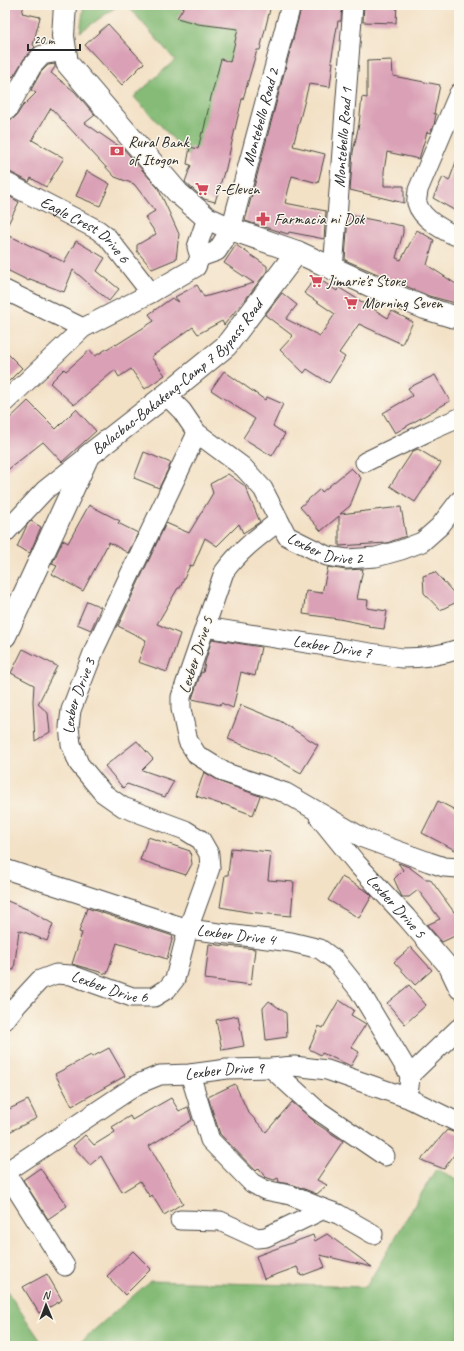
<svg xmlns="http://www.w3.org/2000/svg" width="464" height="1351" font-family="Caveat,sans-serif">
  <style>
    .forest { fill: #85bb77; stroke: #587351 }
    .building { fill: #daa0b6 }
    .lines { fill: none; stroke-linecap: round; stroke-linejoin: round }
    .street-casing { stroke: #494642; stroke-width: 21 }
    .secondary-casing { stroke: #494642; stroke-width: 24 }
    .street { stroke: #fff; stroke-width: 19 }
    .secondary { stroke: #fff; stroke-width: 22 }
    .labels { text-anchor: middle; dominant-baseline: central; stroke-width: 3; stroke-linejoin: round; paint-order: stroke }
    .street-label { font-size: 16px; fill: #2b2b2b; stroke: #fbf7ec }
    .poi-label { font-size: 16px; fill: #2b2b2b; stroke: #fbf7ec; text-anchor: start }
  </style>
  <rect width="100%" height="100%" fill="#fbf7ec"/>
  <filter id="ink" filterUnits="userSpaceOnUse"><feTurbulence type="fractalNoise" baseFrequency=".025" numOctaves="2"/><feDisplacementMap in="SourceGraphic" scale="8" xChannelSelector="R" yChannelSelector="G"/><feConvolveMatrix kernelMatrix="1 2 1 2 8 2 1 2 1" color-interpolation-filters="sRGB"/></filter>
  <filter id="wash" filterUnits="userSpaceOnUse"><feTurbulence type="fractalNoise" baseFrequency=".012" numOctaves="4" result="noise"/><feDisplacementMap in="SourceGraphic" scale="16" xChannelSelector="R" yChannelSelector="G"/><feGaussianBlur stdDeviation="0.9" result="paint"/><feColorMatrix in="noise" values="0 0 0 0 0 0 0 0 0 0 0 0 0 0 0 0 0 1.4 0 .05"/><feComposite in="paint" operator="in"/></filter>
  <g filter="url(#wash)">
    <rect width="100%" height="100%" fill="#f3e1c6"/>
    <!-- forest -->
    <path class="forest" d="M84 5H119L80 32Z
      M127 5H251L201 169 134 97 175 60Z
      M436 1169 459 1180V1346H76L150 1281 366 1287Z
      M5 1288 44 1346H5Z"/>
    <g id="blocks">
      <!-- building -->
      <path class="building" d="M5 5H24L22 13 40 17 33 45 35 47 24 59 13 77 5 72Z
        M185 5H271L260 50H257L243 99H242L225 172H224L215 202 204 199 185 182 191 165 187 164 190 147 198 149 202 132 203 133 211 97 221 59 230 62 238 29 198 24 177 18Z
        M302 5H342L341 21H338L331 62H333L330 87 309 84 293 146 325 154 318 183 292 176 285 203 326 211 324 239 289 232 288 234 245 221Z
        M364 5H397L396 23 363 22Z
        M108 24 144 63 122 85 85 45Z
        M392 60 393 76 440 85 434 114H436L434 125 430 133 427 132 419 159 387 152 384 171V186H404V203L350 190 353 152 359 124 362 97 367 98V61Z
        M55 64V67L51 73 74 91 95 115 85 123 115 144 122 147 158 188 179 234 176 259 152 269 137 251V245L156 234 145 217 155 211 134 184 115 177 51 108 32 140 64 158 46 187 31 178 29 182 10 172 5 171V119H13L17 115 22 107 36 93 31 90 41 72 48 65Z
        M457 159H459V213L433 198 443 177 449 181Z
        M87 171 110 184 100 206 76 196Z
        M5 194 19 202 5 230Z
        M348 215 403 226V233L396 258 401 260 417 230 434 240 427 265 459 286V304L429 296 345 260Z
        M10 236 64 262 76 241 105 258 97 271 119 289 109 301 73 270 64 292 30 279 29 281 5 269V246Z
        M236 245 267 266V271L245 300V299L224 325 222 321 198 334 193 327 151 357 165 375 145 389 131 369 119 377 115 370 74 405 50 383 64 369 66 371 90 350 95 356 115 344 116 345 154 321 149 314 172 298 179 302 175 297 197 285 204 297 254 283 224 263Z
        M316 277 337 291 338 287 388 318 392 311 413 322 402 344 359 324 339 353 345 357 329 383 307 369 304 373 280 350 293 336 265 315 282 293 297 305 286 319 320 336 335 314 304 293Z
        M5 351 22 368 5 385Z
        M224 371 265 400 267 397 283 404 273 426 285 434 272 456 243 438 255 419 211 390Z
        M435 375 450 401 395 433 383 413 412 396 408 388Z
        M28 401 56 429 76 409 96 431 62 462 43 442 5 472V423Z
        M418 449 441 463 415 502 390 486 413 451Z
        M144 452 171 463 159 488 134 478Z
        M351 468 361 478 350 506 340 514 401 507 406 536 387 543 339 546V516L321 531 300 507 320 489 322 492Z
        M228 474 245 486 260 522 243 533 239 524 217 546 205 538 193 566 190 565 180 588H178L157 624 180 634 167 672 138 662 146 640 118 626 166 523 189 533 213 493 210 484Z
        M89 505 120 521 118 523 138 533 128 553 109 542 83 591 52 574 57 566 52 564 63 540 68 543Z
        M31 521 41 527 30 553 17 547 27 525Z
        M328 567 346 570 363 569 357 599 368 600 367 608 387 611 384 629 369 627V625L339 619 303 614 306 591 322 593Z
        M435 572 459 599V601L440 610 424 593 423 576Z
        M87 601 101 607 91 630 77 624Z
        M212 639 261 647 255 676 241 672 233 708 221 703 220 705 192 699 201 672 203 673 205 662Z
        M23 649 57 666 38 704 48 713 50 732 35 741 33 701 34 685 11 673Z
        M241 705 280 721 318 745 301 773 274 758 228 739Z
        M137 741 153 759 142 770 174 781 165 797 127 784 123 788 105 766Z
        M204 772 223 783 260 796 253 815 223 804V805L196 796Z
        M438 801 459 812V842L455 850 422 833Z
        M148 837 190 851 192 864 186 875 140 860Z
        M231 848 271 852 268 880 294 882 291 916 247 912 220 907 225 875H228Z
        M398 863 409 867 425 879H430L454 912 459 909V934L442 942 427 925 440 919 418 890 409 897H402L394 879 403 870Z
        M342 877 368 892 372 896 359 918 328 900Z
        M5 900 29 910 53 924 47 941 19 930 14 970 5 969Z
        M87 908 173 936 167 959 117 943 107 974 72 964 82 933 79 932Z
        M209 944 255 949 251 985 205 979Z
        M411 947 432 970 415 985 394 962Z
        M409 985 426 1005 405 1024 387 1003Z
        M339 1000 354 1010 351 1015 366 1024 351 1047 359 1052 351 1066 322 1053 321 1055 309 1049 319 1026 323 1028Z
        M269 1001 286 1013 287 1037 266 1040 263 1008Z
        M238 1016 244 1046 222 1050 216 1020Z
        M109 1048 125 1076 72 1106 55 1074 91 1055 92 1057Z
        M235 1084 248 1112 266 1132 292 1102 315 1122H314L343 1141 317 1180 327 1185 317 1194 294 1185 279 1182 278 1178 274 1180 265 1177 259 1168 256 1171 220 1134 208 1097Z
        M171 1098 179 1111 188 1107 192 1120 149 1146 183 1203 164 1215 152 1195 150 1197 140 1181 122 1192 101 1156 90 1165 73 1146 85 1135 94 1145 115 1132 112 1127 130 1116 132 1120Z
        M28 1100 37 1118 5 1134V1111Z
        M447 1130 459 1134V1148L444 1169 421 1160Z
        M40 1168 67 1206 48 1219 23 1180Z
        M327 1234 372 1267 320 1255 325 1267 301 1276 297 1267 264 1279 256 1256 313 1235 315 1241Z
        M133 1251 151 1269 125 1295 107 1276Z
        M47 1274 62 1300 39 1313 23 1287Z"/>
    </g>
  </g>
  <g filter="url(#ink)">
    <use href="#blocks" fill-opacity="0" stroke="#494642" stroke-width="1"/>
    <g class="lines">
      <!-- street casing -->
      <g class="street-casing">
        <g id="street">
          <path d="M459 93 418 190C418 194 416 199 417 203 421 219 446 232 459 237"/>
          <path d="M8 109 32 66 42 55 65 51"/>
          <path id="s1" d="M5 182 98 230 108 238 151 293"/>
          <path id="s2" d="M200 257 217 251 231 229 291 5"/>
          <path id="s3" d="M333 270 353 5"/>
          <path d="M5 290 83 328"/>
          <path id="s4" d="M166 395 182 411 197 433 243 467 263 489 287 536 327 556 347 559 376 557 401 550 422 542 440 526 459 501"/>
          <path d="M5 402 83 328 151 293 196 267 200 257 197 247 207 218"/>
          <path d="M365 462 427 432 459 418"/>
          <path d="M279 521C258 537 239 551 224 572L181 697V709L188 741 197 755 226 773 286 793 363 838 429 862 444 867 459 868"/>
          <path d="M5 533 45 490 88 456"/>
          <path id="s5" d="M205 627 402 658C423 658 439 656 459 649"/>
          <path id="s6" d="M319 817 357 864 406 917 448 966 459 989"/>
          <path id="s7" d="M5 869 188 929 291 942 320 949 335 960 359 990 410 1075"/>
          <path id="s8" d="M5 1020 15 1007 40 980 56 974 71 975 132 997H154L167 989 175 979 188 929 210 868 209 854 201 840 185 830 123 807 103 793 79 764 71 744 69 727 71 710 95 648 197 433"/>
          <path d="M271 1068 316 1109 385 1156"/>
          <path d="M190 1074 210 1140 252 1183 265 1190 290 1195 324 1209 338 1214 373 1234"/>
          <path d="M409 1087 410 1075 459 1028"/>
          <path d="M5 1171 65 1266"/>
          <path id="s9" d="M6 1172 138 1084 160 1075 190 1074 227 1069 271 1068 294 1066 327 1070 408 1098 459 1123"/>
          <path d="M180 1220 220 1221 257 1238 266 1237 324 1209"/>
        </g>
      </g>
      <!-- secondary casing -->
      <g class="secondary-casing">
        <g id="secondary">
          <path d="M65 5 63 36 67 63 178 193 207 218 231 229 297 252 376 288 425 308 451 316 459 317"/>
          <path id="s10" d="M5 636 88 456 166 395 226 346 297 252"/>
        </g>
      </g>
      <!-- street -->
      <use href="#street" class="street"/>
      <!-- secondary -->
      <use href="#secondary" class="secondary"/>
    </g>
  </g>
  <!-- icons -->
  <defs>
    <g id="bank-bare" transform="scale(1.08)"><path d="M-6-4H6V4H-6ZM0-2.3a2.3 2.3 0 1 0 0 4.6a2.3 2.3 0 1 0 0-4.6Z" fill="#d1495b" stroke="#fbf7ec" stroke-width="2.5" paint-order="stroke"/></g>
    <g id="supermarket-bare" transform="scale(1.08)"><path d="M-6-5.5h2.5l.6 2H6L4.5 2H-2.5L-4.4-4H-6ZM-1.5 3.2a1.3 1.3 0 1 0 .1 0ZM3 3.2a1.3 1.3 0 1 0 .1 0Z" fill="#d1495b" stroke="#fbf7ec" stroke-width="2.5" paint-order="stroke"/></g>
    <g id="pharmacy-bare" transform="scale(1.08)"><path d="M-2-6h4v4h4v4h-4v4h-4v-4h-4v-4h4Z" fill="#d1495b" stroke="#fbf7ec" stroke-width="2.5" paint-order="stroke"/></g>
  </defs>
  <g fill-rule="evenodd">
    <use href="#bank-bare" x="117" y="151"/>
    <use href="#supermarket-bare" x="202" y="189"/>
    <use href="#pharmacy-bare" x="263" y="219"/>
    <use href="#supermarket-bare" x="316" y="281"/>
    <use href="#supermarket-bare" x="351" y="303"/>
  </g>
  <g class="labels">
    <!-- street labels -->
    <g class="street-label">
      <text stroke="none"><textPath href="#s2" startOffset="160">Montebello Road 2</textPath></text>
      <text stroke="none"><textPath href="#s3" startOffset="133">Montebello Road 1</textPath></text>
      <text stroke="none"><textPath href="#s1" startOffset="94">Eagle Crest Drive 6</textPath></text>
      <text stroke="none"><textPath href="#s10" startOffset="318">Balacbac-Bakakeng-Camp 7 Bypass Road</textPath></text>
      <text stroke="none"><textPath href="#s4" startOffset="230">Lexber Drive 2</textPath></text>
      <text stroke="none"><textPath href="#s5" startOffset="129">Lexber Drive 7</textPath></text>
      <text transform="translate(196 655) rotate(-72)">Lexber Drive 5</text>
      <text stroke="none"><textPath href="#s8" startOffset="565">Lexber Drive 3</textPath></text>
      <text stroke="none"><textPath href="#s6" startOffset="118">Lexber Drive 5</textPath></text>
      <text stroke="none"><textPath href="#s7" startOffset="241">Lexber Drive 4</textPath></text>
      <text stroke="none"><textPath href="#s8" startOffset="126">Lexber Drive 6</textPath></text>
      <text stroke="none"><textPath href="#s9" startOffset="247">Lexber Drive 9</textPath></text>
    </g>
    <!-- poi labels -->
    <g class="poi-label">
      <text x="128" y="142">Rural Bank<tspan x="128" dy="18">of Itogon</tspan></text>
      <text x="213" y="189">7-Eleven</text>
      <text x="274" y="219">Farmacia ni Dok</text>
      <text x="327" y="281">Jimarie's Store</text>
      <text x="362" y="303">Morning Seven</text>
    </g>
  </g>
  <!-- margin -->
  <rect width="464" height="1351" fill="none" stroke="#fbf7ec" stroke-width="20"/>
  <!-- north arrow -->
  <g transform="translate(46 1305) rotate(359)" stroke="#fbf7ec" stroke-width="3" paint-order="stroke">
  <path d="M0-3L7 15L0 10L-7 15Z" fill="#2b2b2b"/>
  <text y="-6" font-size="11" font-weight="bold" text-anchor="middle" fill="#2b2b2b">N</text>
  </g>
  <!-- scale -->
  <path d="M28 44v6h52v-6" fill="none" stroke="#2b2b2b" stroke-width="2"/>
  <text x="34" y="44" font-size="12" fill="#2b2b2b" stroke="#fbf7ec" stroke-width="3" paint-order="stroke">20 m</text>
</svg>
